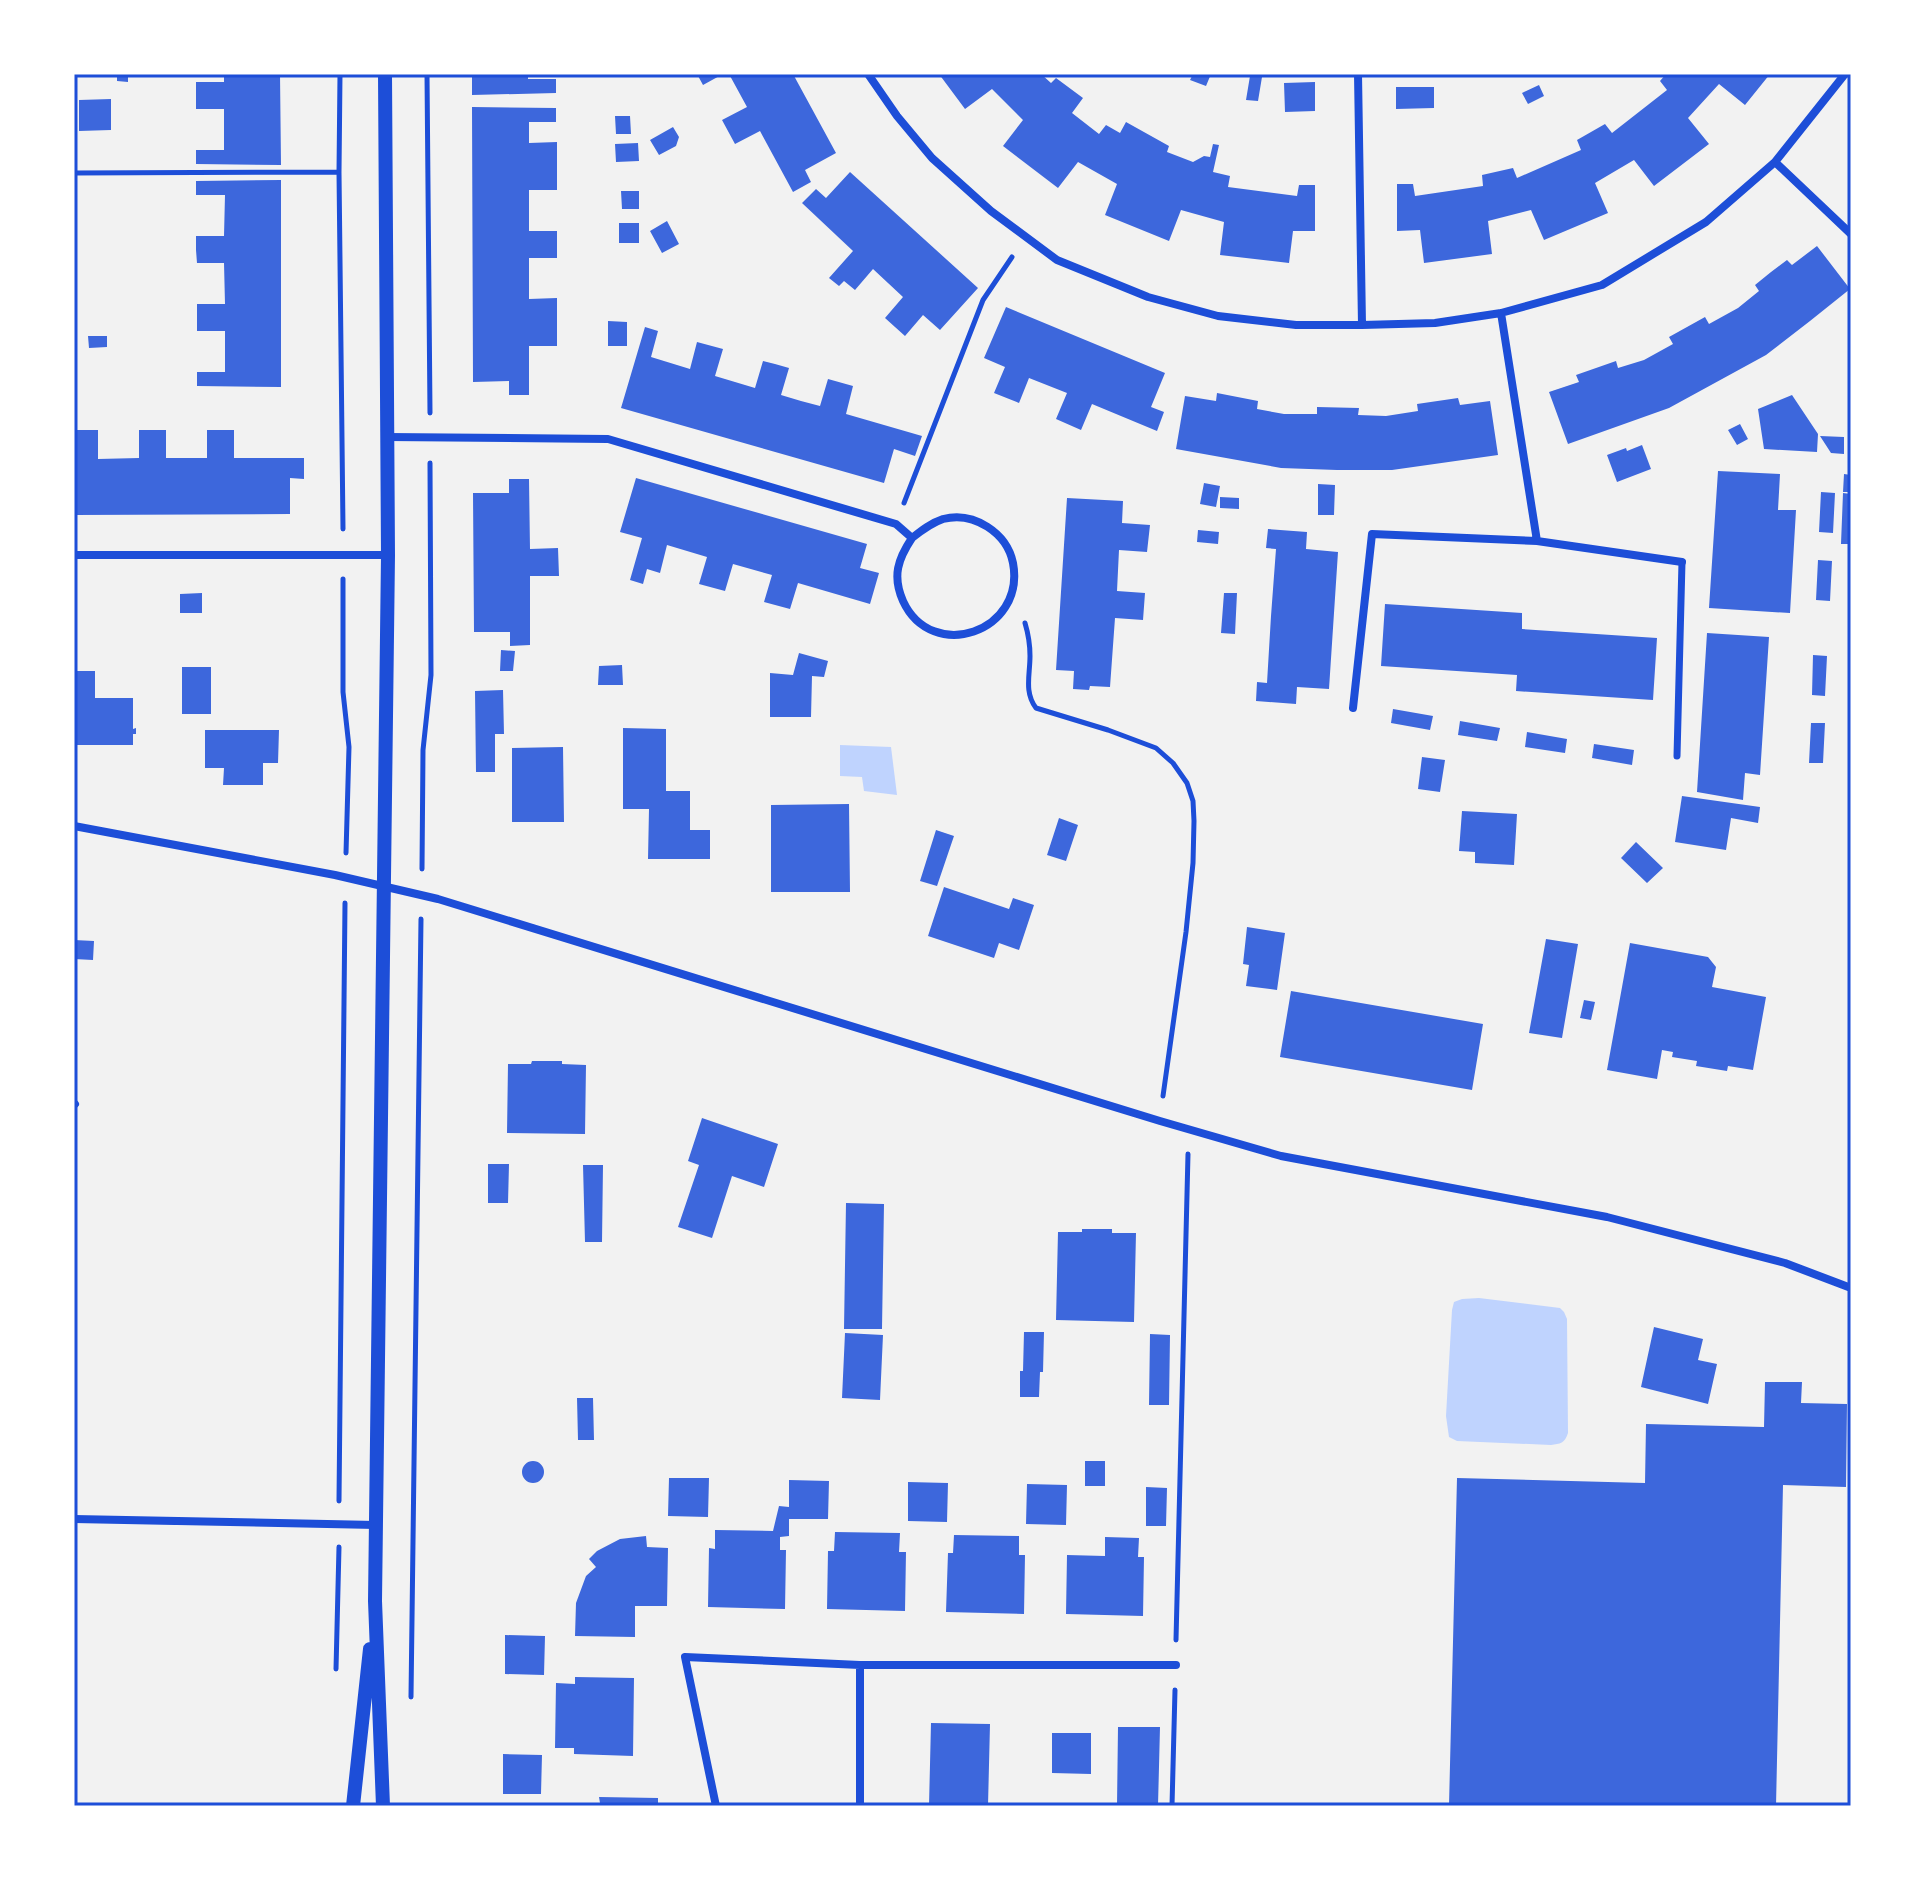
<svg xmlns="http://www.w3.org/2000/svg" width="1925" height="1880" font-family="'PT Sans Narrow',sans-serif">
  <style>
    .water { fill: #bfd3fe }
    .building { fill: #3d67dc }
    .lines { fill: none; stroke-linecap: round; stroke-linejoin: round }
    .path { stroke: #1d4ed8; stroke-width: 5 }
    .pedestrian { stroke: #1d4ed8; stroke-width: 7 }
    .minor { stroke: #1d4ed8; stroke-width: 8 }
    .tertiary { stroke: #1d4ed8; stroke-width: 14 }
    .neatline { fill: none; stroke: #1d4ed8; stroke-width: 3 }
  </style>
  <rect width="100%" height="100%" fill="#f2f2f2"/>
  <!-- water -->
  <path class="water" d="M840 745 891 747 897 795 864 791 862 777 840 776Z
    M1479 1298 1560 1308 1564 1312 1567 1319 1568 1433C1565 1443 1560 1444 1551 1445L1457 1441 1449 1437 1446 1416 1452 1310 1454 1302 1462 1299Z"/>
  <!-- building -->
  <path class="building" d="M117 74H128V82L117 81Z
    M224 74H280L281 165 196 164V150H224V109H196V82H224Z
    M472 74H528V79H556V93L472 95Z
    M697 74H723L703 85Z
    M729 74H793L836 153 805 170 811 182 793 192 760 131 735 144 722 120 747 107Z
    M939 74H1041L1051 83 1056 78 1083 98 1072 113 1099 134 1106 125 1120 133 1126 122 1169 146 1167 152 1193 162 1204 156 1210 157 1213 144 1219 145 1213 172 1230 176 1228 187 1297 196 1299 185H1315V231H1293L1289 263 1220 255 1224 222 1181 210 1169 241 1105 215 1117 184 1078 162 1058 188 1003 146 1023 120 992 89 965 109Z
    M1193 74H1211L1206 86 1190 80Z
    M1666 74H1770L1745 105 1719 84 1688 118 1709 144 1654 186 1634 160 1595 183 1608 213 1544 240 1531 210 1488 221 1492 254 1424 263 1420 230 1397 231V184H1413L1415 196 1483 186 1482 175 1513 168 1517 178 1581 150 1577 140 1605 124 1612 133 1667 90 1660 81Z
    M1250 76 1262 77 1258 101 1246 100Z
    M1315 82V111L1285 112 1284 83Z
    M1539 85 1544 96 1528 104 1522 93Z
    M1396 87H1434V108L1396 109Z
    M111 99V130L79 131V100Z
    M472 107 556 108V122H529V143L557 142V190H529V231H557V258H529V299L557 298V346H529V395H509V381L473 382Z
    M615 116H630L631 134H616Z
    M673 127 679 137 676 146 659 155 650 140Z
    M638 143 639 161 616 162 615 144Z
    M850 172 978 288 940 330 923 315 905 336 885 318 903 297 873 269 855 290 844 281 839 286 829 278 853 251 802 203 816 189 826 198Z
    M281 180V387L197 386V372H225V331H197V304H225L224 263H197L196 250V236H224L225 195H196V181Z
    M621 191H639V209H622Z
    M667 221 679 244 662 253 650 231Z
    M619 223H639V243H619Z
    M1817 246 1850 289 1810 321 1766 355 1669 408 1568 444 1549 392 1579 382 1576 375 1616 361 1618 368 1644 360 1673 344 1669 337 1705 317 1709 324 1738 308 1759 291 1755 285 1771 272 1787 260 1792 265Z
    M1006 307 1165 373 1151 407 1164 412 1157 431 1092 404 1081 430 1056 419 1067 393 1029 378 1019 403 994 393 1005 367 984 358Z
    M608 321 627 322V346H608Z
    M645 327 658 331 651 357 690 369 697 342 723 349 715 376 755 388 763 361 775 364 789 368 781 395 801 401 820 406 828 379 853 386 846 414 922 436 915 456 894 449 884 483 621 408Z
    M88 336H107V347L89 348Z
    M1217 393 1258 401 1257 409 1284 414H1317V407L1359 408 1358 415 1386 416 1418 411 1417 404 1458 398 1460 405 1490 401 1498 455 1392 470H1337L1281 468 1176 449 1185 396 1216 401Z
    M1792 395 1818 434 1817 452 1764 449 1758 409Z
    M1740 424 1748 439 1737 445 1728 430Z
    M74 430H98V459L139 458V430H166V458H207V430H234V458H304V479L290 478V514L74 515Z
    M1820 436 1844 437V454L1831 453Z
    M1642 445 1651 469 1617 482 1607 455 1626 448 1627 451Z
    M1718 471 1780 474 1778 510H1796L1790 613 1709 608Z
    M1844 474 1851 475V492H1843Z
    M636 478 867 544 860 568 879 573 870 604 798 583 790 609 764 602 772 575 733 564 725 591 699 584 707 557 667 545 660 573 647 569 643 584 630 580 642 538 620 532Z
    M509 479H529L530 549 558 548 559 576H530V645L510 646V632H474L473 493H509Z
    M1204 483 1220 486 1216 507 1200 504Z
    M1318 484 1335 485 1334 515H1318Z
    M1821 492 1835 493 1833 533 1819 532Z
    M1843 493 1851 494V544H1841Z
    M1220 497 1239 498V509L1220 508Z
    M1067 498 1123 501 1122 523 1150 525 1147 552 1119 550 1117 591 1145 593 1143 620 1115 618 1110 687 1090 686 1089 690 1073 689 1074 671 1056 670Z
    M1268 529 1307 532 1306 549 1338 552 1329 689 1297 687 1296 704 1256 701 1257 682 1267 683 1271 616 1276 549 1266 548Z
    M1198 530 1219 532 1218 544 1197 542Z
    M1818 560 1832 561 1830 601 1816 600Z
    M202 593V613H180V594Z
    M1224 593H1237L1235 634 1221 633Z
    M1385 604 1522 613V629L1657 638 1653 700 1516 691 1517 675 1381 666Z
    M1707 633 1769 637 1760 775 1745 773 1743 800 1697 792Z
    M501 650 515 651 513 671H500Z
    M799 653 828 661 824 677 812 676 811 717H770V673L793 675Z
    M1813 655 1827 656 1825 696 1812 695Z
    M622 665 623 685H598L599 666Z
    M182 667H211V714H182Z
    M74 671H95V698H133V729L136 728V734H133V745H74Z
    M503 690 504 734H495V772H476L475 691Z
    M1393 709 1433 716 1430 730 1391 723Z
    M1460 721 1500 728 1497 741 1458 735Z
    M1811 723H1825L1823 763H1809Z
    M623 728 666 729V791H690V830H710V859H648L649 809H623Z
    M205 730H279L278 763H263V785H223L224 768H205Z
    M1527 732 1567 739 1565 753 1525 747Z
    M1594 744 1634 750 1632 765 1592 758Z
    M563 747 564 822H512V748Z
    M1422 757 1445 760 1440 792 1418 789Z
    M1682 796 1760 807 1758 823 1731 818 1726 850 1675 842Z
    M849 804 850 892H771V805Z
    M1462 811 1517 814 1514 865 1475 863V852L1459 851Z
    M1059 818 1078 825 1066 861 1047 855Z
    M936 830 954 836 937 886 920 881Z
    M1636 842 1663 868 1647 883 1621 858Z
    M944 887 1009 909 1013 898 1034 905 1019 950 999 943 994 958 928 936Z
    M1247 927 1285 933 1277 990 1246 986 1249 965 1243 964Z
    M1546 939 1578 944 1562 1038 1529 1033Z
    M74 940 94 941 93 960 74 959Z
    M1630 943 1708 957 1716 967 1712 987 1766 997 1753 1070 1728 1066 1727 1071 1696 1066 1697 1061 1672 1057 1673 1052 1662 1050 1657 1079 1607 1070Z
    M1291 991 1483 1024 1472 1090 1280 1057Z
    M1584 1000 1595 1002 1591 1020 1580 1018Z
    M532 1061H562V1064L586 1065 585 1134 507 1133 508 1064H531Z
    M702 1118 778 1144 764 1187 732 1176 712 1238 678 1227 699 1165 688 1161Z
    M488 1164H509L508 1203H488Z
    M583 1165H603L602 1242H585Z
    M846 1203 884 1204 882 1329H844Z
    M1082 1229H1112V1233H1136L1134 1322 1056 1320 1058 1232H1082Z
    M1654 1327 1703 1339 1698 1360 1717 1364 1708 1404 1641 1387Z
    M1024 1332H1044L1043 1372H1040L1039 1397H1020V1371H1023Z
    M845 1333 883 1335 880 1400 842 1398Z
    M1150 1334 1170 1335 1169 1405H1149Z
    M1765 1382H1802L1801 1403 1847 1404 1846 1487 1783 1485 1776 1806H1449L1457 1478 1645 1483 1646 1424 1764 1427Z
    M577 1398H593L594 1440H578Z
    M522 1472a11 11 0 1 1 22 0a11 11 0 1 1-22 0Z
    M1085 1461H1105V1486H1085Z
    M669 1478H709L708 1517 668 1516Z
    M789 1480 829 1481 828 1519H789V1536L780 1537V1550H786L785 1609 708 1607 709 1548 715 1549V1530L773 1531 779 1506 789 1507Z
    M908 1482 948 1483 947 1522 908 1521Z
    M1027 1484 1067 1485 1066 1525 1026 1524Z
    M1146 1487 1167 1488 1166 1526H1146Z
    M835 1532 900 1533 899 1552H906L905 1611 827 1609 828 1551H834Z
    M954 1535 1019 1536V1555H1025L1024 1614 946 1612 948 1553H953Z
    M646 1536 647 1547 668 1548 667 1606H635V1637L575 1636 576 1603 586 1576 596 1567 589 1559 597 1551 620 1539Z
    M1105 1537 1139 1538 1138 1557H1144L1143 1616 1066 1614 1067 1555 1105 1556Z
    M505 1635 545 1636 544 1675 505 1674Z
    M575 1677 634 1678 633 1756 574 1754V1748H555L556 1683 575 1684Z
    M931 1723 990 1724 988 1806H929Z
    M1118 1727H1160L1158 1806H1117Z
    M1052 1733H1091V1774L1052 1773Z
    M503 1754 542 1755 541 1794H503Z
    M599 1797 658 1798V1806H581V1803H600Z"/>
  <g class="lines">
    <!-- path -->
    <path class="path" d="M340 74 339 172 343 529
      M427 74 430 413
      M74 173 339 172
      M904 503 983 300 1012 257
      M343 579V692L349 747 346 853
      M1025 623C1028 633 1030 645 1030 656 1030 675 1024 692 1036 708L1108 730 1156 748 1173 763 1187 783 1193 801 1194 821 1193 863 1186 932 1163 1096
      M422 869 423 750 431 675 430 463
      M339 1501 345 903
      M1176 1640 1188 1154
      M336 1669 339 1547
      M411 1697 421 919
      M1172 1806 1175 1690"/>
    <!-- pedestrian -->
    <path class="pedestrian" d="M1677 756 1682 562"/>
    <!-- minor -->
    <path class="minor" d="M868 74 897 116 932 158 991 211 1057 260 1148 297 1218 316 1296 325H1362L1435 323 1501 313 1602 285 1706 222 1775 162 1845 74
      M1358 74 1362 325
      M1775 162 1851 234
      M1501 313 1537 541
      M387 437 608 439 896 524 912 538C898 559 892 576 903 601 932 664 1026 632 1013 563 1007 533 974 511 943 519 931 523 922 530 912 538
      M74 555H388
      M1353 708 1372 534 1537 541 1682 562
      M74 826 335 875 438 899 1160 1121 1281 1156 1607 1217 1785 1263 1851 1288
      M74 1105 75 1104
      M74 1519 376 1525
      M860 1665H1176
      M716 1806 685 1657 860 1665V1806"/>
    <!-- tertiary -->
    <path class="tertiary" d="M353 1806 370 1649
      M383 1806 375 1601 388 555 385 74"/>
  </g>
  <!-- border -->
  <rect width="1925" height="1880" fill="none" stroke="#ffffff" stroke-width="152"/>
  <rect x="76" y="76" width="1773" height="1728" class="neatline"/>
</svg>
